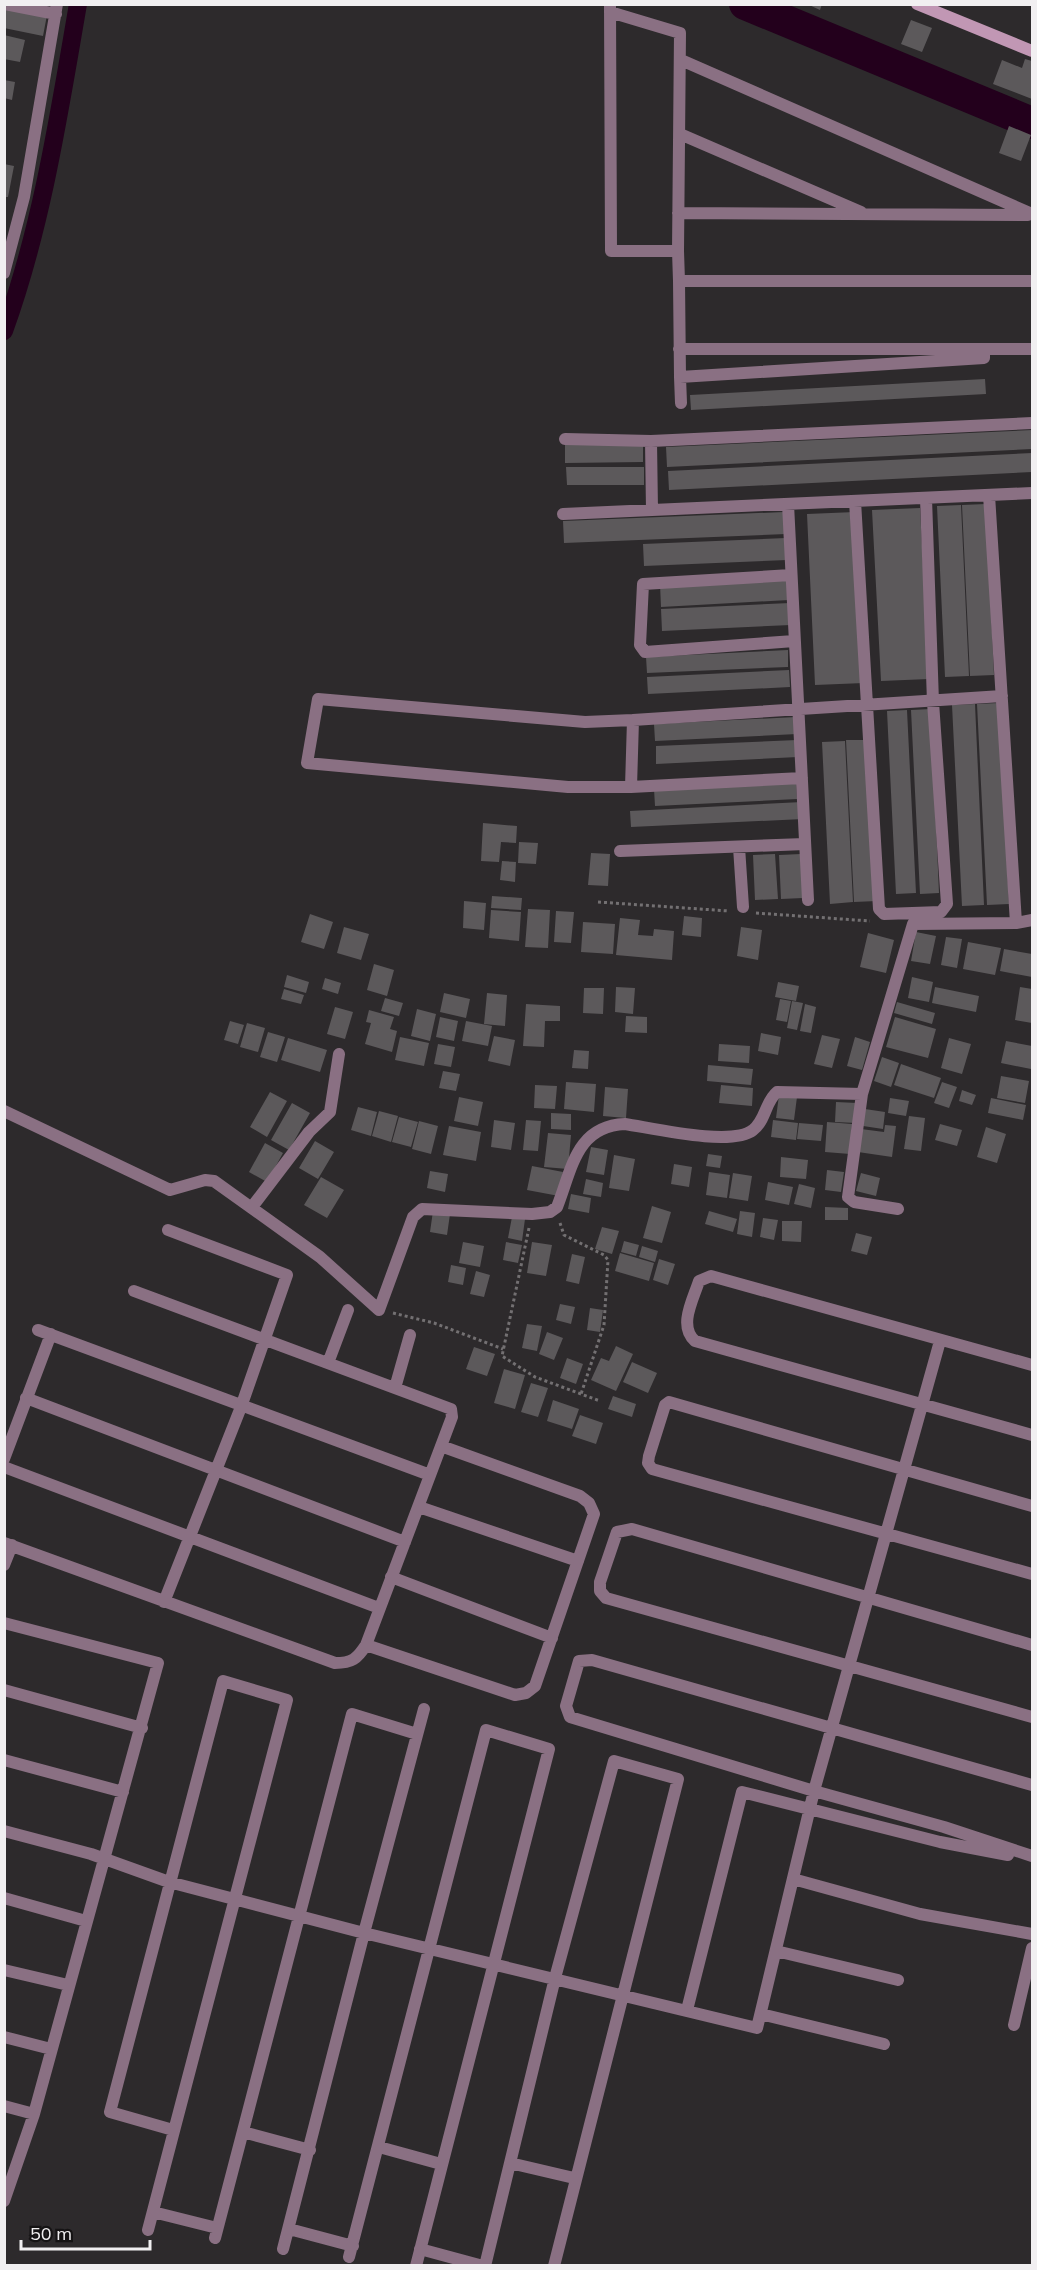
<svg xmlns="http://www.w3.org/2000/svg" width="1037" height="2270" font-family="Mulish,sans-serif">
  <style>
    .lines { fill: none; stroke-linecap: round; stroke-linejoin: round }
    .canal { stroke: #23001c; stroke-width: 18 }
    .river { stroke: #23001c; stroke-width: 32 }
    .building { fill: #5c595b }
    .path { stroke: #737072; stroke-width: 3; stroke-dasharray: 3 3; stroke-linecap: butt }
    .street { stroke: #8a7083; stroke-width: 12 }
    .secondary { stroke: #c197b4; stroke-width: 12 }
  </style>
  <rect width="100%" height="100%" fill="#2d2a2c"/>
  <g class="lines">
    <!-- canal -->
    <path class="canal" d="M4 331C42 226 59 114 78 4"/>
    <!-- river -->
    <path class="river" d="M745 4 1032 123"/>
  </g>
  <!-- building -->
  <path class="building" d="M807 4H822L820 10Z
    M4 6 47 15 43 36 4 28Z
    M911 20 932 28 922 52 901 44Z
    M4 35 25 40 20 62 4 59Z
    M1025 59 1032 61V99L993 84 1002 60 1022 68Z
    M4 80 15 82 12 100 4 98Z
    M1009 126 1031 135 1021 161 999 153Z
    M4 164 14 166 8 197H4Z
    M985 379 986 394 691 410 690 395Z
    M1032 430V449L667 467 666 447Z
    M565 444H643V462L565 463Z
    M1032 453V472L669 490 668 471Z
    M566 467H644V485H567Z
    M986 504 994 675 970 676 962 505Z
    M961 505 969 676 945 677 937 506Z
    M920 508 929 679 881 681 872 510Z
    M784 512 786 534 564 543 563 521Z
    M855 512 864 683 815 685 807 514Z
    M786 538 787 560 644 566 643 544Z
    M788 578 789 600 661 607 660 584Z
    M790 603 791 625 662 631 661 609Z
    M788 650V667L647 673 646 657Z
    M789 670 790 687 648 694 647 677Z
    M999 703 1009 904 987 905 977 704Z
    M975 704 984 905 962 906 952 705Z
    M931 709 939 893 920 894 911 710Z
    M907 710 916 893 896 894 887 711Z
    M796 717 797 734 655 741 654 724Z
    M797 740 798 757 656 764V746Z
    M846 740H867L877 901 854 902Z
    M845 741 853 902 830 904 822 742Z
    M796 782 797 799 655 806 654 789Z
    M802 802 803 819 631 827 630 811Z
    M483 823 517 826 516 843 501 842 499 862 481 861Z
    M519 842 538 843 536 864 518 863Z
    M591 853 610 854 608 886 588 885Z
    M775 854 778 899 755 900 753 855Z
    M801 854 803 898 781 899 779 855Z
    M502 861 516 862 515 882 500 880Z
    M492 896 522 898 521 910 491 908Z
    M464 901 486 903 484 930 463 928Z
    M528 909 550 910 548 948 525 947Z
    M491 910 521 912 519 941 489 938Z
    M556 911 574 912 571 943 554 942Z
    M310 914 333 922 324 949 301 942Z
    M684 916 702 918 701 937 682 935Z
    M620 918 640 920 638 935 653 936 654 929 674 931 672 960 616 955Z
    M583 922 615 924 613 954 581 952Z
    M344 927 369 934 361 960 337 953Z
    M741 927 762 930 758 960 737 956Z
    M916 932 936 936 930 964 911 961Z
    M868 933 894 940 886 973 860 967Z
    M946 937 962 939 957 968 941 965Z
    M968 942 1001 948 995 975 963 969Z
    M1004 949 1032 954V977L1000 971Z
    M374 964 394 970 387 996 367 990Z
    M287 975 309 982 306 993 284 987Z
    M912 977 933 982 929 1002 908 998Z
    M325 978 341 983 338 994 322 989Z
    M778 982 799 986 796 1001 775 997Z
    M616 987 635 988 633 1014 615 1012Z
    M935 987 979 996 976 1012 932 1003Z
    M1020 987 1032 989V1023L1015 1020Z
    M584 988H604L603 1014 583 1013Z
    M284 989 304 995 301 1004 281 999Z
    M444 993 470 999 466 1018 440 1012Z
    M487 993 507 995 505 1026 484 1024Z
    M385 998 403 1003 399 1016 381 1011Z
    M780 999 791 1001 787 1022 776 1020Z
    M792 1001 803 1003 797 1030 787 1028Z
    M897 1002 935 1013 932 1024 894 1013Z
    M526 1004 560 1006V1021H545L544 1047 523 1046Z
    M805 1004 816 1007 811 1033 800 1031Z
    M335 1007 353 1012 345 1039 327 1034Z
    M417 1009 436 1014 430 1041 411 1036Z
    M369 1010 394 1017 390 1029 397 1031 392 1052 365 1044 371 1023 366 1022Z
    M626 1016 647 1017V1033L625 1032Z
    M440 1017 458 1021 454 1041 436 1037Z
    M895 1017 936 1029 928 1058 886 1047Z
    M230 1021 244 1025 238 1044 224 1040Z
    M466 1021 492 1026 488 1046 462 1041Z
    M247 1023 265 1028 258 1052 240 1047Z
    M268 1032 285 1037 277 1062 260 1057Z
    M761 1033 781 1037 778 1055 758 1051Z
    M822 1035 840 1039 832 1068 814 1064Z
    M494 1036 515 1040 510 1066 488 1061Z
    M400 1037 429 1043 424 1066 395 1060Z
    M855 1037 870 1042 862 1070 847 1066Z
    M288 1038 327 1050 320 1072 281 1060Z
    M949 1038 971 1044 962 1074 941 1068Z
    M1006 1041 1032 1046 1031 1069 1001 1063Z
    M438 1044 455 1047 451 1067 434 1064Z
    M719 1044 750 1046 749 1063 718 1061Z
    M574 1050 589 1051 588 1069 572 1068Z
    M882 1057 899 1063 891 1087 874 1081Z
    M901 1064 941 1078 934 1098 894 1085Z
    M708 1065 753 1069 751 1085 707 1081Z
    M443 1071 460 1074 456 1091 439 1088Z
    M1001 1076 1029 1081 1025 1103 997 1098Z
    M566 1082 596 1084 594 1112 564 1109Z
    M942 1082 957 1087 949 1108 934 1103Z
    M535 1085 557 1086 555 1109 534 1108Z
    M721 1085 753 1088 752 1106 719 1103Z
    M605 1087 628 1089 626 1118 603 1116Z
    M962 1090 976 1095 972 1105 959 1101Z
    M270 1092 287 1101 267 1137 250 1127Z
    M779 1095 797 1097 794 1120 776 1118Z
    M459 1097 483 1102 478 1126 454 1121Z
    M890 1098 909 1101 906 1116 888 1113Z
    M991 1098 1026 1105 1023 1120 988 1113Z
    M836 1102 857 1103 856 1123 835 1122Z
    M292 1103 310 1113 289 1150 271 1140Z
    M358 1107 377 1112 371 1136 351 1130Z
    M865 1109 885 1112 883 1129 863 1126Z
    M379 1111 398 1116 391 1142 372 1136Z
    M551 1113 571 1114V1130L551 1129Z
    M909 1116 925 1118 921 1151 904 1149Z
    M399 1117 418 1122 411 1147 392 1142Z
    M494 1120 515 1123 511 1150 491 1147Z
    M526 1120 541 1121 538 1151 523 1150Z
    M773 1120 798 1123 796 1140 771 1137Z
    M419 1121 438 1126 431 1154 412 1149Z
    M827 1122 852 1124 850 1154 825 1152Z
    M799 1123 823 1125 821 1141 797 1139Z
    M940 1124 962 1130 957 1146 935 1140Z
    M885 1125 896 1126 892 1157 858 1152 861 1129 884 1132Z
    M449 1126 481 1132 476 1161 443 1155Z
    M986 1127 1006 1134 997 1163 977 1157Z
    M548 1133 571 1135 568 1169 544 1167Z
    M315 1141 334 1152 318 1179 299 1168Z
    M265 1143 283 1153 267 1182 249 1172Z
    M591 1147 608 1150 604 1175 586 1172Z
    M708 1154 722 1156 720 1168 706 1166Z
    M614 1155 635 1159 629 1191 609 1188Z
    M781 1157 808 1160 806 1179 780 1177Z
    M674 1164 692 1167 689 1187 671 1184Z
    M532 1166 563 1172 559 1196 527 1190Z
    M827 1170 844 1172 841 1192 825 1190Z
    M430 1171 448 1174 445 1192 427 1188Z
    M709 1172 730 1175 727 1198 706 1195Z
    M733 1173 752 1176 748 1201 729 1198Z
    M861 1173 880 1178 876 1196 856 1191Z
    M321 1177 344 1190 327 1218 304 1205Z
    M586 1179 603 1183 601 1197 583 1194Z
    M768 1182 793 1187 789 1205 765 1200Z
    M799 1184 815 1188 811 1208 794 1204Z
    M571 1194 591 1198 589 1213 568 1209Z
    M652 1206 671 1212 662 1243 643 1238Z
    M825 1207 848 1208V1220H825Z
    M433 1211 450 1214 447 1235 430 1232Z
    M709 1211 737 1219 733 1232 705 1224Z
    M740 1211 755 1213 752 1237 737 1234Z
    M512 1217 525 1219 522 1241 508 1238Z
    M763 1218 778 1220 774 1240 760 1237Z
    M782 1221H802L801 1242 782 1241Z
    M602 1227 619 1231 612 1254 595 1249Z
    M856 1233 872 1237 867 1255 851 1251Z
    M624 1241 639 1245 636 1256 621 1252Z
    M463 1242 484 1246 480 1267 459 1263Z
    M506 1242 522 1245 518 1263 503 1260Z
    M532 1242 552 1245 546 1276 527 1273Z
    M642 1246 658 1251 655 1262 639 1257Z
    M620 1253 654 1263 649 1281 615 1271Z
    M572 1254 585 1257 579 1284 566 1281Z
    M659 1259 675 1264 668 1285 653 1280Z
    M451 1265 466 1268 463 1285 448 1282Z
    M476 1271 490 1275 484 1297 470 1294Z
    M560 1304 575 1307 571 1324 556 1320Z
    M590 1308 603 1310 600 1332 587 1330Z
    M527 1324 542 1326 537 1351 522 1348Z
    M547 1332 563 1338 554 1360 539 1354Z
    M616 1346 633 1354 616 1391 591 1380 601 1358 609 1361Z
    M474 1347 495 1354 487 1376 466 1369Z
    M567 1358 583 1364 576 1384 560 1378Z
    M632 1362 657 1373 648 1393 623 1382Z
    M504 1369 525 1375 515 1409 494 1403Z
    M531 1383 548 1388 538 1417 521 1412Z
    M613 1396 636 1404 632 1417 608 1409Z
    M553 1400 579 1409 572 1429 547 1421Z
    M580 1415 603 1423 596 1444 572 1436Z"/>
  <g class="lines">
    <!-- path -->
    <path class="path" d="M598 902 729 911
      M756 913 870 921
      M560 1223 564 1235 604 1255 608 1260 604 1325 581 1394
      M529 1228 502 1356 535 1377 600 1401
      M393 1313 434 1323 503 1349"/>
    <!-- street -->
    <path class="street" d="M5 4 56 14
      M610 4 611 251H678L679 281
      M610 12 680 33 678 251
      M681 60 1032 214
      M680 134 861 212
      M678 213 1028 215
      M4 273 24 197 57 4
      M679 349H984V358L680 377 681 403
      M984 349H1032
      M680 377 679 281H1032
      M565 439 651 441 1032 423
      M651 441 652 510
      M989 495 1016 923
      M855 501 879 909 884 914 941 912 947 904 933 702 926 498
      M788 504 808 900
      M563 514 1032 493
      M791 575 643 584 640 645 645 652 794 641
      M802 778 631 787 633 720 1002 696
      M631 787H568L307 763 318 699 585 722 633 720
      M739 847 743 907
      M620 851 805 844
      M862 1094 848 1197 854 1202 898 1209
      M4 1111 170 1190 205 1180 214 1181 320 1257 379 1310 413 1217 422 1209 532 1214 550 1212 557 1207C572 1169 576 1126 625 1124 652 1128 732 1147 753 1130 766 1120 765 1102 777 1092L862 1094 913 924 1016 923 1032 920
      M252 1207 309 1132 330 1112 339 1054
      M38 1330 430 1475
      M328 1363 348 1310
      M1032 1365 711 1276 699 1281C693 1300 678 1326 695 1341L1032 1435
      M395 1388 410 1335
      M26 1398 405 1542
      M4 1459 51 1334
      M4 1467 379 1608
      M1032 1506 669 1402 665 1405 649 1456 648 1463 652 1469 1032 1574
      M419 1507 578 1561
      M4 1543 335 1663C352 1663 357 1659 366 1645L452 1417 451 1409 134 1291
      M4 1565 12 1545
      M391 1577 552 1638
      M164 1602 241 1407 287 1275 168 1230
      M4 1623 158 1663 34 2114 4 2201
      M366 1645 515 1695 526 1693 535 1686 594 1514 589 1503 580 1496 441 1446
      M1032 1645 632 1529 617 1532 600 1582V1591L606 1598 1032 1717
      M4 1690 142 1728
      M4 1760 123 1792
      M1032 1785 592 1660 579 1661 566 1706 570 1717 814 1791 944 1827 1032 1856
      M4 1831 91 1854 169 1882 364 1933 757 2028 814 1791 940 1341
      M793 1879 920 1914 1032 1934
      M4 1898 86 1921
      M776 1951 898 1980
      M4 1970 68 1985
      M687 2010 742 1792 940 1842 1008 1855
      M761 2014 884 2044
      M1014 2025 1032 1948
      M4 2037 51 2049
      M4 2106 34 2114
      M243 2132 310 2150
      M379 2147 441 2164
      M510 2163 574 2178
      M153 2212 217 2228
      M289 2229 353 2246
      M148 2230 287 1700 223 1681 110 2112 173 2130
      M215 2238 352 1714 417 1734
      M283 2249 364 1933 424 1709
      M420 2249 483 2266
      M349 2257 486 1730 549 1749 416 2266
      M485 2266 555 1978 614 1761 678 1779 554 2266"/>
    <!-- secondary -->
    <path class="secondary" d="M917 4 1032 51"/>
  </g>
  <!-- border -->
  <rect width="1037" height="2270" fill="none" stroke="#f1eff1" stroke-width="12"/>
  <!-- scale -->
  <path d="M21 2240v9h129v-9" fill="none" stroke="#f1eff1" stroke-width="3"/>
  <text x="30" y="2240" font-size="18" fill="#f1eff1" stroke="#151314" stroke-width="4.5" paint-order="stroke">50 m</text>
</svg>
